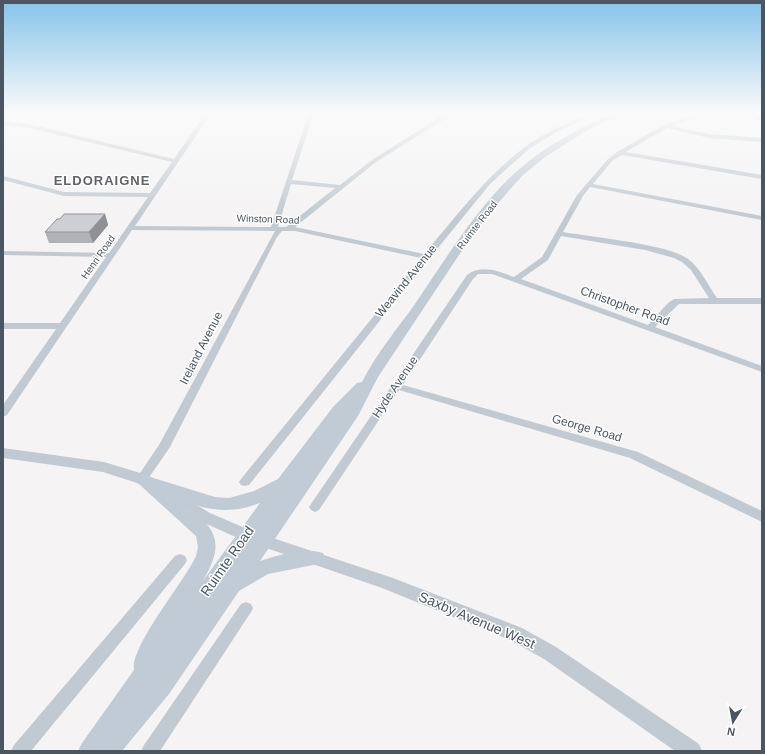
<svg xmlns="http://www.w3.org/2000/svg" width="765" height="754" font-family="Arial,sans-serif">
  <style>
    .lines { fill: none; stroke-linecap: round; stroke-linejoin: round }
    .minor { fill: #c1cad2; fill-rule: evenodd }
    .tertiary { fill: #c1cad2; fill-rule: evenodd }
    .secondary { fill: #c1cbd6; fill-rule: evenodd }
    .wall { fill: #b0b2b7 }
    .shaded-wall { fill: #909195 }
    .building { fill: #cdcfd5; stroke: #909195 }
    .labels { text-anchor: middle; dominant-baseline: central; stroke-width: 3; stroke-linejoin: round; paint-order: stroke }
    .far-street-label { font-size: 10px; fill: #4a5661; stroke: #fff }
    .street-label { font-size: 12px; fill: #4a5661; stroke: #fff }
    .far-district-label { font-size: 13px; font-weight: bold; letter-spacing: 1px; fill: #5f6368; stroke: #fff }
    .near-street-label { font-size: 14px; fill: #4a5661; stroke: #fff }
  </style>
  <rect width="100%" height="100%" fill="#f5f3f3"/>
  <g class="lines">
    <!-- minor -->
    <path class="minor" d="M160 112H172L204 115 207 112H212L135 226 271 227 309 112H314L292 180 340 185 372 160 435 120 434 112H438L440 118 457 112H462L440 122 376 162 295 227 424 254C456 217 486 176 525 147 545 132 570 122 593 112H599L555 133 529 149 490 184 429 259 249 485 245 486 241 485 239 482 241 479 421 258 295 231H282L277 237 170 447 146 482 142 483 138 482 136 479 159 445 275 231 132 230 7 415 3 417V405L56 329H3V323H60L106 257 3 255V251L109 253 148 197 64 196 3 180V176L64 192 150 193 172 162 29 128 3 125V121L29 124 174 159 202 118ZM291 184 335 188 286 227H278Z
      M700 112H707L672 126 709 134 762 138V142L709 138 667 128 626 152 762 175V179L622 155 612 161 593 184 762 216V220L590 187 583 196 563 232C590 237 669 244 688 259 701 268 708 286 717 298H762V304H679L655 327 762 366V372L492 274H478L473 279 403 385 638 452 762 511V522L630 458 399 390 319 510 315 512 311 510 309 507 311 504 467 275C481 264 499 271 514 277L542 257 577 195 608 159 617 152 664 125ZM561 236 645 250 674 258 682 262 691 270 709 298 674 299 668 303 648 325 521 279 548 260Z
      M747 112H753L762 119V123Z
      M180 554 185 556 187 560 185 564 31 751H11L14 745 175 556Z
      M246 602 251 604 253 608 251 612 160 751H141L144 745 241 604Z"/>
    <!-- tertiary -->
    <path class="tertiary" d="M3 448 104 462 147 475 210 513 252 531 393 578 522 628 556 647 699 744 702 751H675L544 659 510 640 382 588 240 539 200 521 137 483 103 472 3 458Z"/>
    <!-- secondary -->
    <path class="secondary" d="M615 112H624L586 131 545 157 522 176 492 210 459 255 378 377 358 416 260 561C276 555 307 547 323 553L325 558 323 563 268 574 239 591 169 694 122 751H78L82 743 134 670C130 646 185 581 196 556L198 547 196 536 141 486 139 482 141 478 147 476 215 497 229 498 254 491 278 479 333 407 357 383 362 382C376 354 397 329 415 304 444 261 478 206 517 171 546 145 580 128 615 112ZM177 499C208 510 228 515 260 503L202 582C229 538 213 526 177 499Z"/>
  </g>
  <!-- wall -->
  <path class="wall" d="M374 112H423L374 113Z
    M105 214 108 225 93 243H49L45 232 60 219Z"/>
  <!-- shaded-wall -->
  <path class="shaded-wall" d="M105 214 108 225 93 243 89 232Z"/>
  <!-- building -->
  <path class="building" d="M64 214H105L89 232H45L57 219H60Z"/>
  <!-- sky -->
  <linearGradient id="sky" x2="0" y2="1"><stop stop-color="#85c3ea"/><stop offset="0.52" stop-color="#fafafa"/><stop offset="1" stop-color="#fafafa" stop-opacity="0"/></linearGradient>
  <rect width="765" height="217" fill="url(#sky)"/>
  <g class="labels">
    <!-- far-street labels -->
    <g class="far-street-label">
      <text transform="translate(268 219) rotate(2)">Winston Road</text>
      <text transform="translate(477 225) rotate(-52)">Ruimte Road</text>
      <text transform="translate(98 257) rotate(-55)">Henri Road</text>
    </g>
    <!-- street labels -->
    <g class="street-label">
      <text transform="translate(406 281) rotate(-51)">Weavind Avenue</text>
      <text transform="translate(625 306) rotate(20)">Christopher Road</text>
      <text transform="translate(201 348) rotate(-63)">Ireland Avenue</text>
      <text transform="translate(395 387) rotate(-56)">Hyde Avenue</text>
      <text transform="translate(587 428) rotate(16)">George Road</text>
    </g>
    <!-- far-district labels -->
    <g class="far-district-label">
      <text x="102" y="180">ELDORAIGNE</text>
    </g>
    <!-- near-street labels -->
    <g class="near-street-label">
      <text transform="translate(227 561) rotate(-55)">Ruimte Road</text>
      <text transform="translate(477 620) rotate(23)">Saxby Avenue West</text>
    </g>
  </g>
  <!-- border -->
  <rect width="765" height="754" fill="none" stroke="#4a5661" stroke-width="8"/>
  <!-- north arrow -->
  <g transform="translate(733 722) rotate(191)" stroke="#ffffff" stroke-width="3" paint-order="stroke">
  <path d="M0-3L7 15L0 10L-7 15Z" fill="#4a5661"/>
  <text y="-6" font-size="11" font-weight="bold" text-anchor="middle" fill="#4a5661">N</text>
  </g>
</svg>
